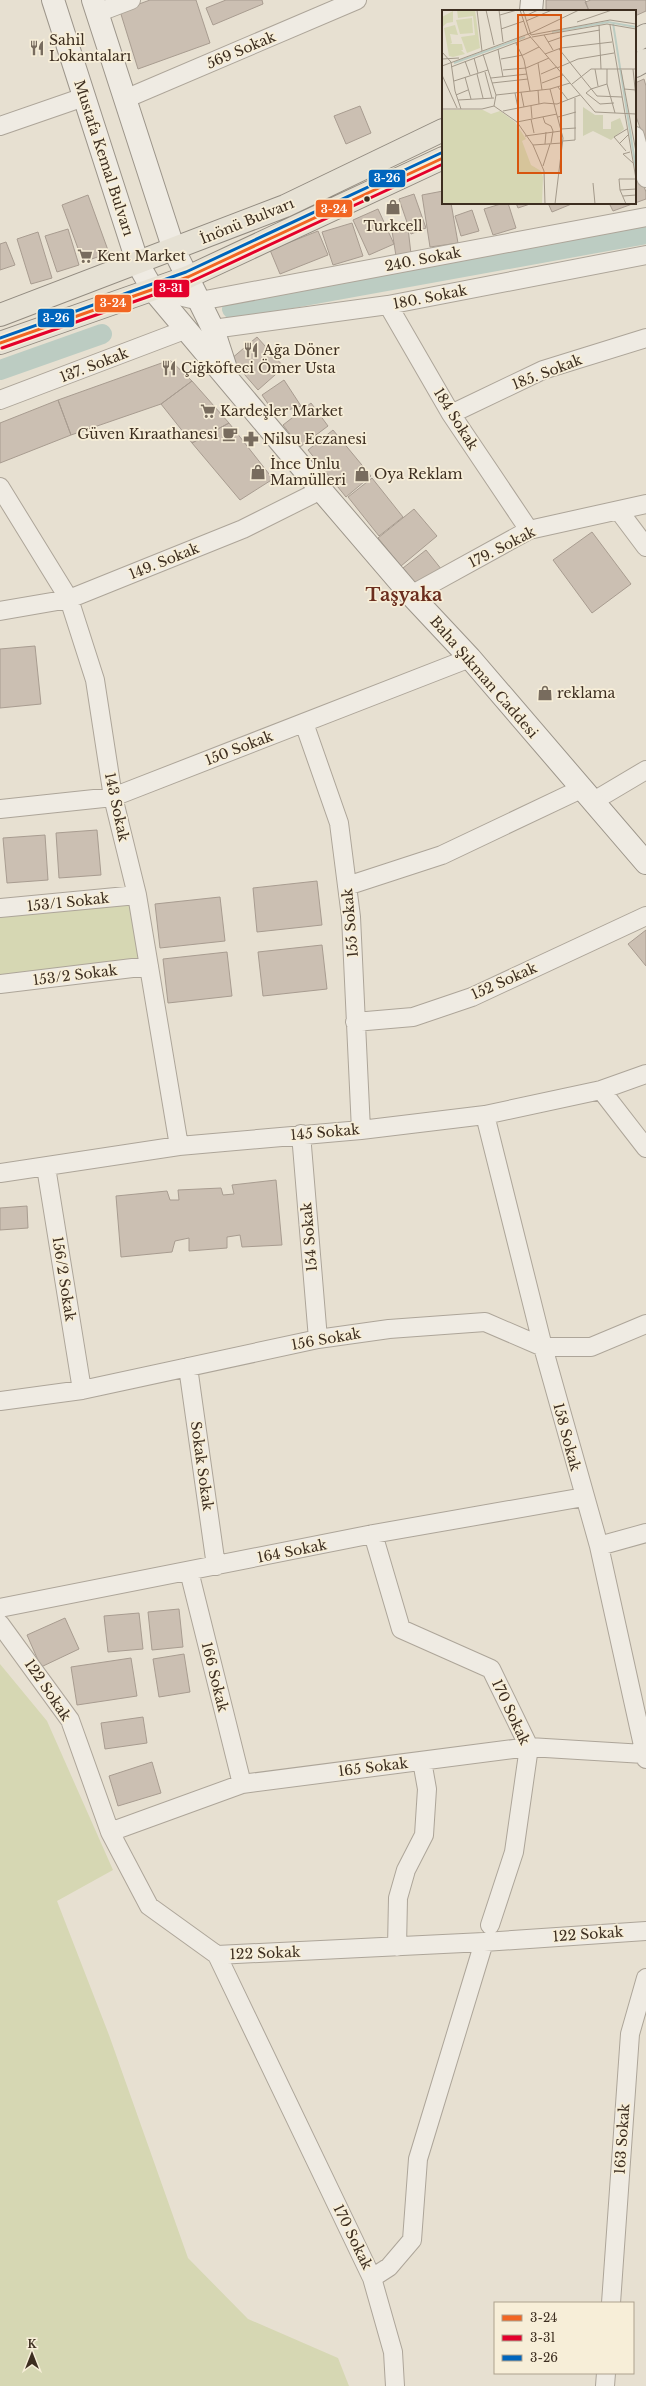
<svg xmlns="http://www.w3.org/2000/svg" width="646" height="2386" font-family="'Libre Baskerville',serif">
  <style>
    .green { fill: #d6d7b3 }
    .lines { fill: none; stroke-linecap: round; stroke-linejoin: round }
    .canal { stroke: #bcccc2; stroke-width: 20 }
    .building { fill: #cbbfb2; stroke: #a89c90 }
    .street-casing { stroke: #ada599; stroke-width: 20 }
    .secondary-casing { stroke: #9c958a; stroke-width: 24 }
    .primary-casing { stroke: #928b80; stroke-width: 24 }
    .street { stroke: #efebe3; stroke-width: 18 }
    .secondary { stroke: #efebe3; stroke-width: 22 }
    .primary { stroke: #e6e1d4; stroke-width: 22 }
    .bus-1-casing { stroke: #f7eed8; stroke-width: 6 }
    .bus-2-casing { stroke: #f7eed8; stroke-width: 6 }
    .bus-3-casing { stroke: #f7eed8; stroke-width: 6 }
    .bus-1 { stroke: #f26522; stroke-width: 3 }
    .bus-2 { stroke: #e4002b; stroke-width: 3 }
    .bus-3 { stroke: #0065bd; stroke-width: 3 }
    .bus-dot { fill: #3d2e20; stroke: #f7eed8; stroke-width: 1.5 }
    .labels { text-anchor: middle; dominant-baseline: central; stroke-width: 3.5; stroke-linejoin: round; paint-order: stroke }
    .poi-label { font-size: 14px; fill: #3d2e20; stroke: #f7eed8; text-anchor: start }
    .street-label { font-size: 14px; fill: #3d2e20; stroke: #f7eed8 }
    .district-label { font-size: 18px; font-weight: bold; fill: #6b2e1e; stroke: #f7eed8 }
    .inset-river { fill: none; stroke: #bcccc2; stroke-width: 2 }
    .inset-road { fill: none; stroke: #a3998a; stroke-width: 1 }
    .view { fill: #d7550e; fill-opacity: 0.15; stroke: #d7550e; stroke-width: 2 }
    .inset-edge { fill: none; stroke: #3d2e20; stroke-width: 2 }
    .line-badge { stroke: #f7eed8; stroke-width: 1.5 }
    .badge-label { font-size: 11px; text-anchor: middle; font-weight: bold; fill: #fff }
  </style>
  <rect width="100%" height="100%" fill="#e7e0d1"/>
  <!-- green -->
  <path class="green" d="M137 895 149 966 0 984V908Z
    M0 1664 47 1721 113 1870 57 1901 109 2035 188 2258 248 2319 338 2358 349 2386H0Z"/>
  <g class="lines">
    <!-- canal -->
    <path class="canal" d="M232 309 646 234
      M0 370 102 334"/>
  </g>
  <!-- building -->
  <path class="building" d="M150 0H196L210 43 138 69 120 11Z
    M226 0H262L263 4 213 25 206 8Z
    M546 0H585L589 11H546Z
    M591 0H646V11L635 16V11H589L585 2Z
    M644 79 646 86V144L635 114V83Z
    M360 106 371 133 346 144 334 116Z
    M635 162 646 192V199L613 211 609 203H635Z
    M443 191V203H451L458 243 430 247 422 195Z
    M414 194 426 228 411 234 399 199Z
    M88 195 109 253 83 262 62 205Z
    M504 203H508L516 228 493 235 484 209Z
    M516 203H533L518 208Z
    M548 203H574L552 212Z
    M378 209 394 244 369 255 353 220Z
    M472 210 479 231 461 236 455 216Z
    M352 223 363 256 333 265 322 232Z
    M408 228 411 254 396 256 392 231Z
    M68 229 79 265 57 272 45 236Z
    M318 231 328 255 280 274 270 250Z
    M38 232 52 278 31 284 17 239Z
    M6 242 15 265 0 270V244Z
    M257 337 284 367 258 390 231 359Z
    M170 360 192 381 161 404 71 435 58 400Z
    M284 380 301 406 275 414 262 395Z
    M192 381 229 423 192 443 161 404Z
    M58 400 71 435 0 463V423Z
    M311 403 328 426 300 447 283 425Z
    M229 423 273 479 240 500 192 443Z
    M333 430 371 476 346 497 308 450Z
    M372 478 403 517 379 536 348 497Z
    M414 509 437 536 401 566 378 538Z
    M592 532 631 584 592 613 553 560Z
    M426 550 442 570 419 588 403 568Z
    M35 646 41 704 0 708V649Z
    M97 830 101 875 59 878 56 833Z
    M45 835 48 880 7 883 3 838Z
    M317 881 322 925 257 932 253 888Z
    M220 897 225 941 160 948 155 904Z
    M646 930V966L628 944Z
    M322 945 327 989 263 996 258 952Z
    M227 952 232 996 168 1003 163 959Z
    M276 1180 282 1245 242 1247 240 1235 227 1237V1248L189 1251V1238L175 1241 172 1252 121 1257 116 1196 167 1191 170 1200H179L178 1190 221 1188 223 1195 234 1194 232 1185Z
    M27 1206 28 1228 0 1230V1208Z
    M179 1609 183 1647 152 1650 148 1612Z
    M139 1613 143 1649 108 1652 104 1616Z
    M65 1618 79 1649 41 1667 27 1635Z
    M184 1654 190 1692 159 1697 153 1659Z
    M131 1658 137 1696 77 1705 71 1667Z
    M143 1717 147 1743 105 1749 101 1723Z
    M152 1762 161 1793 118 1806 109 1776Z"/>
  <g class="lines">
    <!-- street casing -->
    <g class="street-casing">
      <path id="street" d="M97 13 131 0
        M125 99 357 0
        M0 126 84 97
        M635 136 646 178
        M153 290 200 301 646 217
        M388 305 451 414 529 530
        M213 329 388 305 646 255
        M0 400 187 329
        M451 414 543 370 646 338
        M0 487 69 599 95 680 113 797 137 895 179 1146
        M619 511 646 547
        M411 595 529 530 646 504
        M0 611 69 599 243 529 321 490
        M304 723 339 823 351 917 361 1130
        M592 802 646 770
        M0 809 113 797 470 658
        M347 886 442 855 581 789
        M0 908 137 895
        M0 984 149 966
        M355 1022 413 1017 472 997 646 916
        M601 1090 646 1148
        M485 1115 543 1347 599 1546 646 1759
        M301 1134 318 1339
        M46 1167 82 1390
        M0 1173 179 1146 361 1130 485 1115 601 1090 646 1074
        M188 1367 216 1566
        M0 1401 82 1390 318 1339 389 1329 485 1322 543 1347H591L646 1324
        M373 1534 401 1629 491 1669 529 1747 514 1852 490 1925
        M599 1546 646 1533
        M189 1571 242 1784
        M0 1608 373 1534 584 1497
        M0 1624 70 1720 110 1832 149 1906 217 1955 484 1942 646 1931
        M110 1832 242 1784 529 1747 644 1754
        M397 1947 398 1898 406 1870 424 1835 427 1789 422 1761
        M217 1955 372 2278 393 2352 395 2386
        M372 2278 389 2267 412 2240 418 2159 484 1942
        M611 2303 630 2034 646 1978
        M605 2386 606 2373"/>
    </g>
    <!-- secondary casing -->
    <g class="secondary-casing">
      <path id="secondary" d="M53 0 138 264 153 290 321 490 411 595 470 658 646 863
        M93 0 174 250 213 329 226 369
        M531 11 532 0"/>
    </g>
    <!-- primary casing -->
    <g class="primary-casing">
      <path id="primary" d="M635 41 646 35
        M635 66 646 60
        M0 315 285 206 443 130
        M0 343 188 277 443 158"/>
    </g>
    <!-- street -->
    <use href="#street" class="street"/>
    <!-- secondary -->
    <use href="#secondary" class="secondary"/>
    <!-- primary -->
    <use href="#primary" class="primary"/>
    <!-- bus-1 casing -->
    <g class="bus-1-casing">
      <path id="bus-1" d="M0 343 188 277 443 158"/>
    </g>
    <!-- bus-2 casing -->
    <g class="bus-2-casing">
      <path id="bus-2" d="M2 348 190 282 443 164"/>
    </g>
    <!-- bus-3 casing -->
    <g class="bus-3-casing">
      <path id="bus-3" d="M0 338 186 272 441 153"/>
    </g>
    <!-- bus-1 -->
    <use href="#bus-1" class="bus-1"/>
    <!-- bus-2 -->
    <use href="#bus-2" class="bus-2"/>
    <!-- bus-3 -->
    <use href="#bus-3" class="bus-3"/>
  </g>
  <!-- icons -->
  <defs>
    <g id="restaurant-bare" transform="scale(1.2)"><path d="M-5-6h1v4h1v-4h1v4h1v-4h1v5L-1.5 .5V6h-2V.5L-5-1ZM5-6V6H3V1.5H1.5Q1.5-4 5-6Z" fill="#786c5e" stroke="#f7eed8" stroke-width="2.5" paint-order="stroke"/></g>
    <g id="shop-bare" transform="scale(1.2)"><path d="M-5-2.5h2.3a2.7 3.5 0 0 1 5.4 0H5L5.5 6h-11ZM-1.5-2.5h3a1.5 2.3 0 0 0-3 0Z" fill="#786c5e" stroke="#f7eed8" stroke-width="2.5" paint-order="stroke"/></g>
    <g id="supermarket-bare" transform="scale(1.2)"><path d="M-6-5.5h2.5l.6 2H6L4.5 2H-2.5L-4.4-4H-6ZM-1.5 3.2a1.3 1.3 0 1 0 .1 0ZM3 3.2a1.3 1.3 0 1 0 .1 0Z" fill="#786c5e" stroke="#f7eed8" stroke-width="2.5" paint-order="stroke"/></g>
    <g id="cafe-bare" transform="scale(1.2)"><path d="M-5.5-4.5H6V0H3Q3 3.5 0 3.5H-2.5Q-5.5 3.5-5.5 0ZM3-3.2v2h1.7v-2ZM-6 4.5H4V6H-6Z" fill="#786c5e" stroke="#f7eed8" stroke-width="2.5" paint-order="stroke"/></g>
    <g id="pharmacy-bare" transform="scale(1.2)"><path d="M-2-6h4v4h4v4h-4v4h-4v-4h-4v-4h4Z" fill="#786c5e" stroke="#f7eed8" stroke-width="2.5" paint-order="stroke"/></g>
  </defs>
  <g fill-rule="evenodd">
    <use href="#restaurant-bare" x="37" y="48"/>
    <use href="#shop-bare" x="393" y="207"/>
    <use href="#supermarket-bare" x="85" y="256"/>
    <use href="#restaurant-bare" x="251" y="350"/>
    <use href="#restaurant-bare" x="169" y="368"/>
    <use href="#supermarket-bare" x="208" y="411"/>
    <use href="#cafe-bare" x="230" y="434"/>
    <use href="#pharmacy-bare" x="251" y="439"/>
    <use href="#shop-bare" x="258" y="472"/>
    <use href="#shop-bare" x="362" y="474"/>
    <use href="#shop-bare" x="545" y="693"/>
  </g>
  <!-- markers -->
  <circle class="bus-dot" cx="367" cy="199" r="3.5"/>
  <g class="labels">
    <!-- poi labels -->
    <g class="poi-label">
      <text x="49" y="40">Sahil<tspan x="49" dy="16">Lokantaları</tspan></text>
      <text x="393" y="226" text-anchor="middle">Turkcell</text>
      <text x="97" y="256">Kent Market</text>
      <text x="263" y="350">Ağa Döner</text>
      <text x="181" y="368">Çiğköfteci Ömer Usta</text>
      <text x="220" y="411">Kardeşler Market</text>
      <text x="218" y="434" text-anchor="end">Güven Kıraathanesi</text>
      <text x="263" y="439">Nilsu Eczanesi</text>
      <text x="270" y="464">İnce Unlu<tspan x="270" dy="16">Mamülleri</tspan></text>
      <text x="374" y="474">Oya Reklam</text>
      <text x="557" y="693">reklama</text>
    </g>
    <!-- street labels -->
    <g class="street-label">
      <text transform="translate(241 50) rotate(-23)">569 Sokak</text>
      <text transform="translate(104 158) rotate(72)">Mustafa Kemal Bulvarı</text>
      <text transform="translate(247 221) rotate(-22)">İnönü Bulvarı</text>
      <text transform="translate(423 259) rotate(-11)">240. Sokak</text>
      <text transform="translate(430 297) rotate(-11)">180. Sokak</text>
      <text transform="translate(94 365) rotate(-21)">137. Sokak</text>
      <text transform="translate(547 372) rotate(-21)">185. Sokak</text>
      <text transform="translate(456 419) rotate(58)">184 Sokak</text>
      <text transform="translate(502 547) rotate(-27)">179. Sokak</text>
      <text transform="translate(164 561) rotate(-22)">149. Sokak</text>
      <text transform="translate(484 677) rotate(49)">Baha Şıkman Caddesi</text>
      <text transform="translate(239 748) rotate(-21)">150 Sokak</text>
      <text transform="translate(117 807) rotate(78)">143 Sokak</text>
      <text transform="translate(68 902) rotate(-6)">153/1 Sokak</text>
      <text transform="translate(350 923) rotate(-95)">155 Sokak</text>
      <text transform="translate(75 975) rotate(-7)">153/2 Sokak</text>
      <text transform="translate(504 981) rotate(-24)">152 Sokak</text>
      <text transform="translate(325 1132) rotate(-5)">145 Sokak</text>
      <text transform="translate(309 1237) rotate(-95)">154 Sokak</text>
      <text transform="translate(64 1279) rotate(81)">156/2 Sokak</text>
      <text transform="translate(326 1339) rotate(-10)">156 Sokak</text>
      <text transform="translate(567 1437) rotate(75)">158 Sokak</text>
      <text transform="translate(202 1466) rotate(82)">Sokak Sokak</text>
      <text transform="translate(292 1551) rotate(-11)">164 Sokak</text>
      <text transform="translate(215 1677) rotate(76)">166 Sokak</text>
      <text transform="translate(48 1690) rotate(56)">122 Sokak</text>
      <text transform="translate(511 1712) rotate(65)">170 Sokak</text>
      <text transform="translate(373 1767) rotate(-7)">165 Sokak</text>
      <text transform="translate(588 1934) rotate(-4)">122 Sokak</text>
      <text transform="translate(265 1953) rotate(-2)">122 Sokak</text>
      <text transform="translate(622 2139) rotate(-86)">163 Sokak</text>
      <text transform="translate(353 2237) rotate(64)">170 Sokak</text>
    </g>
    <!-- district labels -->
    <g class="district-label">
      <text x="404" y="595">Taşyaka</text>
    </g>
  </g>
  <!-- overview -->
  <g transform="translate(442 10)">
    <rect width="194" height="194" fill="#e7e0d1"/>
    <path d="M15 0H33L38 38 25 43 19 27 33 25 31 6 16 8ZM11 1V12L5 13 0 17V7ZM30 8 31 23 18 24 14 10ZM13 15 16 25 8 24 10 33 8 34H20L21 40H19L23 44 11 47 7 46 2 18ZM0 100H41L49 104 58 101 73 112 84 129 80 131 89 155 99 161 101 167 100 194H0Z" fill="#d6d7b3"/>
    <path d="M141 97 153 105H161V119H169V112L178 108 182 119 169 130 151 121 141 126Z" fill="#d1d1b3"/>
    <path class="inset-river" d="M171 13 194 159M110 22 166 12 194 17M12 53 83 27"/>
    <path class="inset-road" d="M35 0 40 41M44 0 52 35M57 0 61 32M78 0 86 24 153 102 194 104M81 0 89 25M58 5 75 0M83 6 96 0M84 11 110 0M135 12 170 0M157 15 159 59M168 15 194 169M59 19 82 11M89 25 168 10 194 14M102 25 111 40M90 27 165 14 194 19M106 32 123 26 158 20M74 33 82 50 88 81M56 39 61 67M117 39 155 86 180 87M0 42 9 52 13 81 19 99M41 44 54 85 52 96M103 44 119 38 170 32M32 48 36 63M0 49 17 48M59 49 81 45 97 37M23 51 28 65M96 53 100 80M0 56 89 23 137 0M9 57 89 27M115 58 136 49 172 43M153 59 156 76M165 59V74L173 103M191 59 194 88M61 60 84 58 107 48M179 60 194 142M43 62 50 88M35 64 41 88M99 64 115 57M0 65 15 98M23 67 29 89M49 68 85 64M12 71 46 60M50 73 86 69M100 73 121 65M130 74 149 59H194M165 74 149 79 144 83 158 94 172 93M116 77 126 90M108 79 121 128 113 194M182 79 194 80M96 80 97 94M79 82 82 97M73 83 76 98M14 85 26 80M54 85 108 79 128 73M16 90 52 88M89 96 90 108M0 99H40L52 96 75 112 91 135 120 133M61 101 102 93 115 94 138 85M101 107 103 113 109 116 111 121 109 133M116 107 134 102M89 109 92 123M75 112 115 104M119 119 134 118M83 126 119 121M121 131 133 130V88M103 134 104 122M177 134 186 125M91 135 102 161 103 194M184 141 172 127 185 119M188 142 181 144 191 153M101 156 108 134M151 173 153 194M178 180 194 179M181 186 194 185M184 194 178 180 177 169H194"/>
    <path class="view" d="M76 5H119V163H76Z"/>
    <rect width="194" height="194" class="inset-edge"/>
  </g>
  <g class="line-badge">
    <rect x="368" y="169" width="38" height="19" rx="4" fill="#0065bd"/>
    <rect x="315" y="199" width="38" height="19" rx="4" fill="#f26522"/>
    <rect x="153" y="279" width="37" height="19" rx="4" fill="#e4002b"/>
    <rect x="94" y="294" width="38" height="19" rx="4" fill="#f26522"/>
    <rect x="37" y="308" width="38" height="20" rx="4" fill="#0065bd"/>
  </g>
  <g class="badge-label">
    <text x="387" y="182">3-26</text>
    <text x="334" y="213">3-24</text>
    <text x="171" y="292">3-31</text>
    <text x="113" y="307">3-24</text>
    <text x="56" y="322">3-26</text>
  </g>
  <!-- legend -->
  <rect x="494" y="2302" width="140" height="72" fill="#f7eed8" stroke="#ada18e"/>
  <rect x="502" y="2315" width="20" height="6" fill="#f26522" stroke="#ada18e"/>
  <text x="530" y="2322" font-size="12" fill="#3d2e20">3-24</text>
  <rect x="502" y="2335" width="20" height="6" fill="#e4002b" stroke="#ada18e"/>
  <text x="530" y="2342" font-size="12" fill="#3d2e20">3-31</text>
  <rect x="502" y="2355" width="20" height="6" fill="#0065bd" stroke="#ada18e"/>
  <text x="530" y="2362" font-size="12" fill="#3d2e20">3-26</text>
  <!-- north arrow -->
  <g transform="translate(32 2354)" stroke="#f7eed8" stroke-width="3" paint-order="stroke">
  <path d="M0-3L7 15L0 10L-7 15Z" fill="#3d2e20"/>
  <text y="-6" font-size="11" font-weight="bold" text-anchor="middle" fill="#3d2e20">K</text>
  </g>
</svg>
